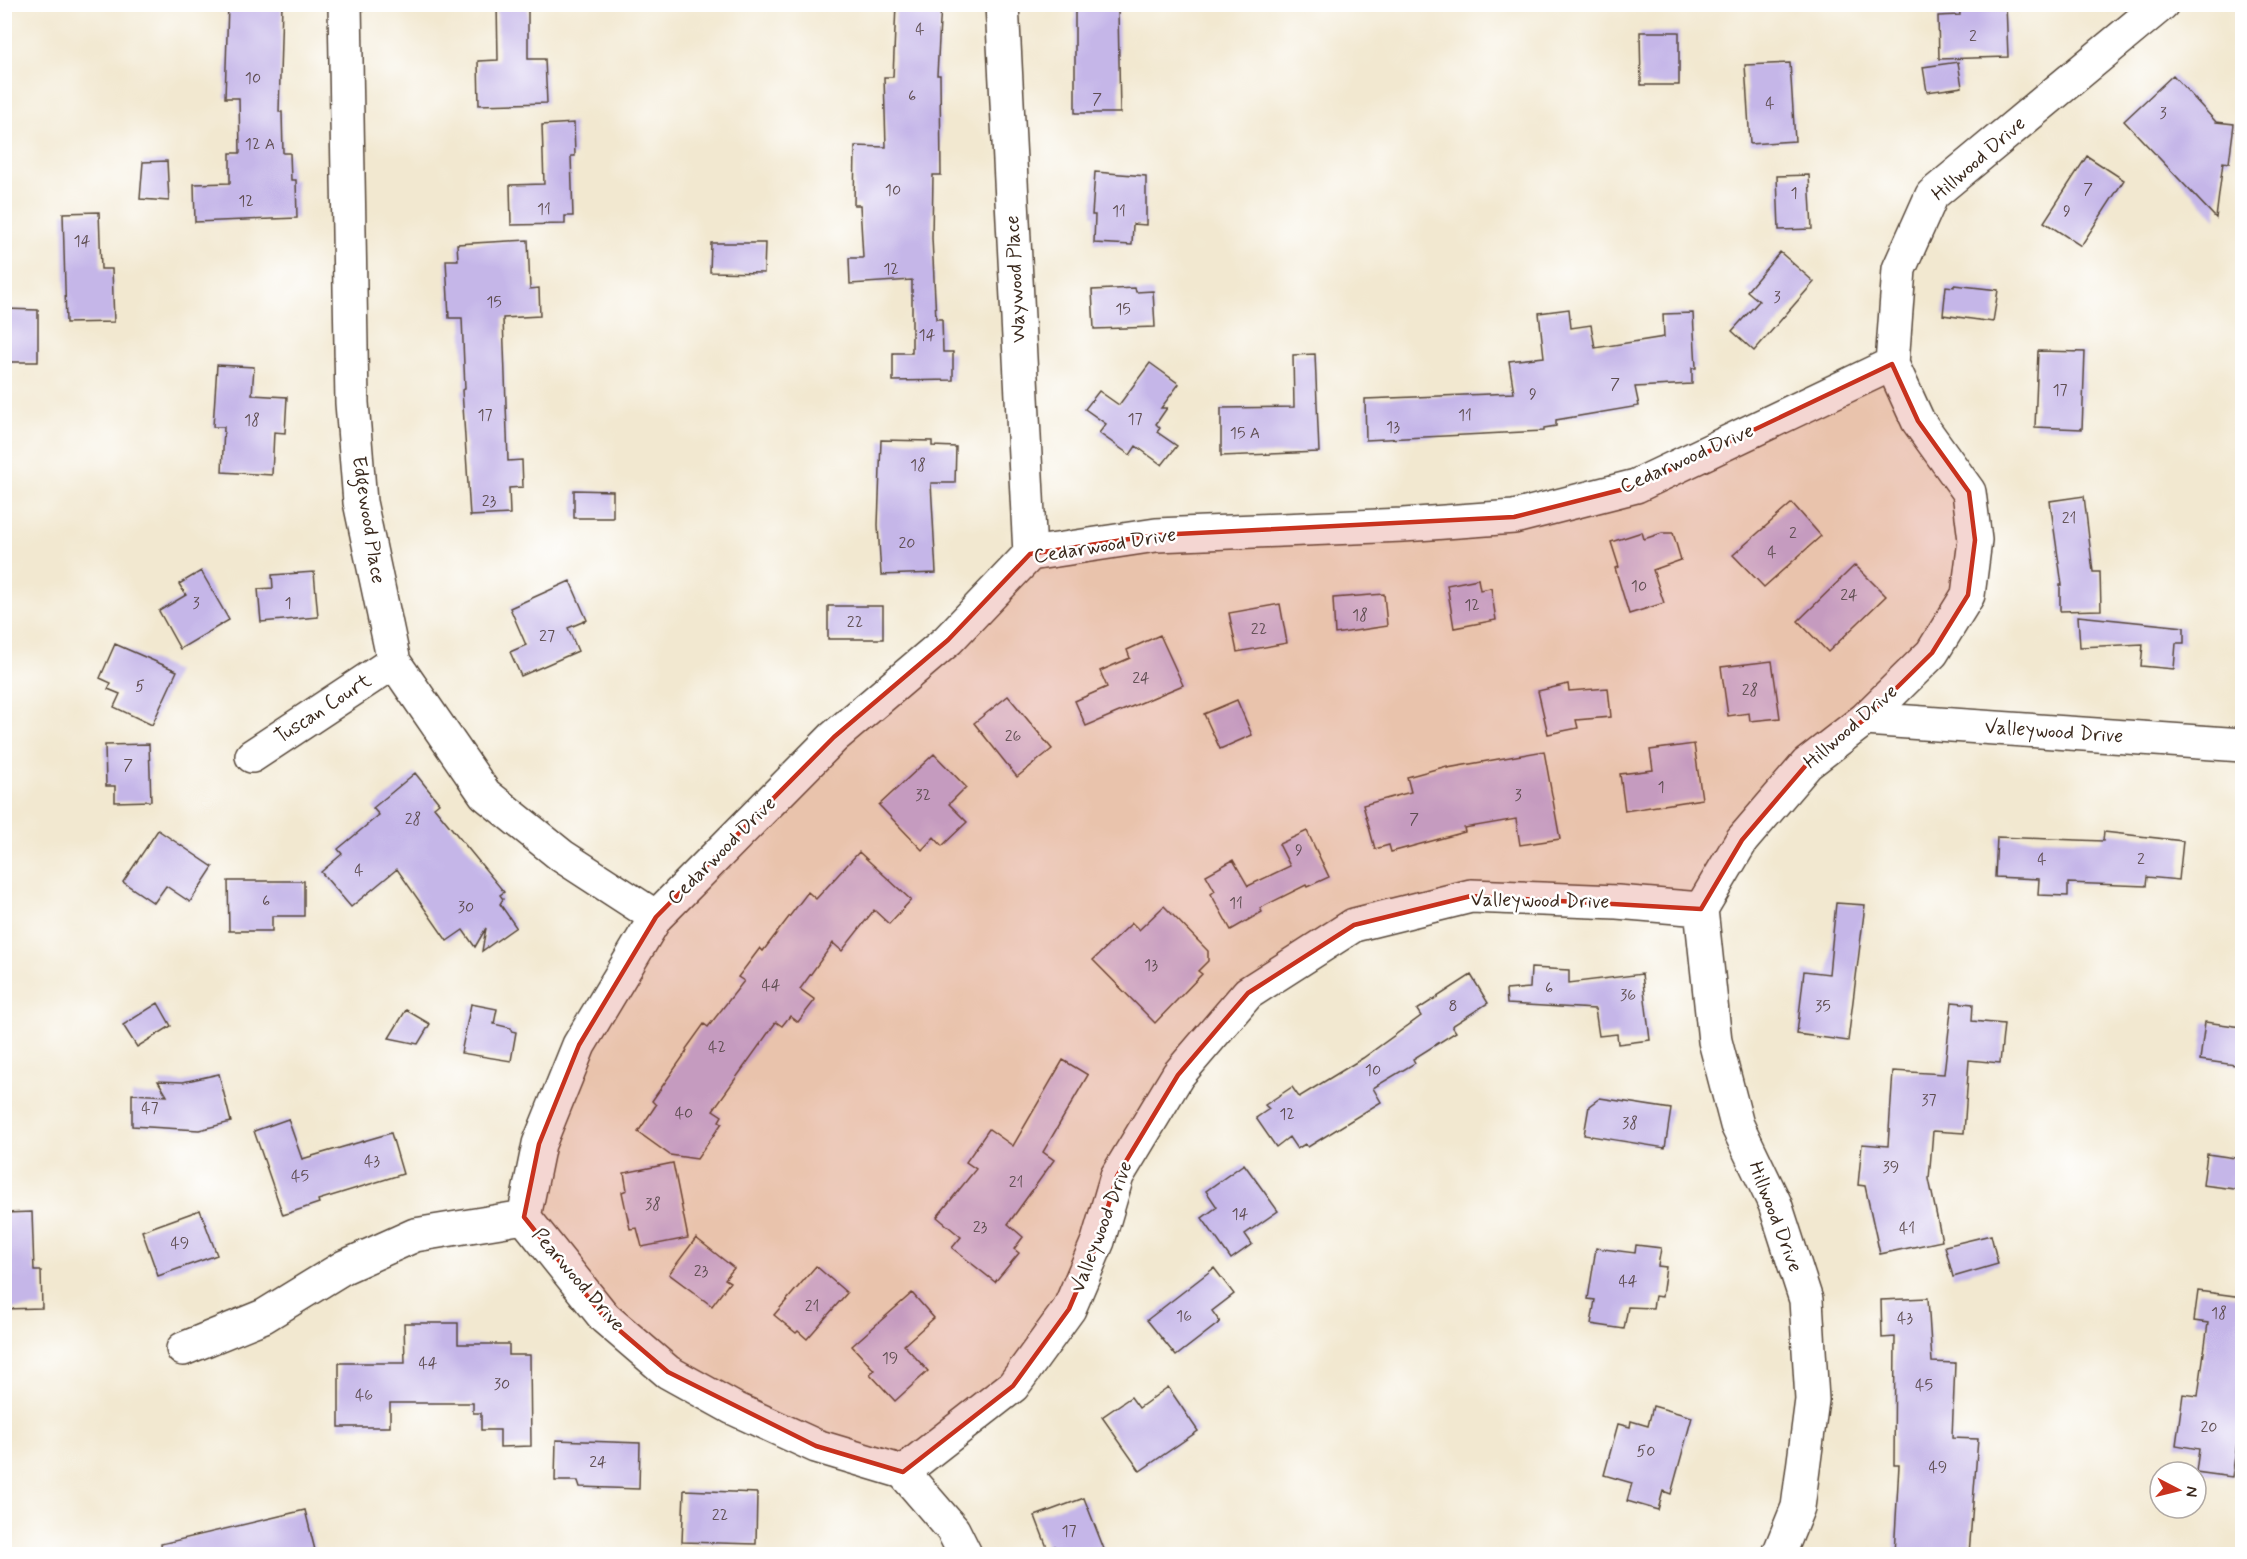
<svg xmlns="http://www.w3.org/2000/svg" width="2247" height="1559" font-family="Mynerve,sans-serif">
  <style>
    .building { fill: #c5b6e8 }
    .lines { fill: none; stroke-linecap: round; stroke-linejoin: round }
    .minor-casing { stroke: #564639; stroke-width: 36 }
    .minor { stroke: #fff; stroke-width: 33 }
    .marked { fill: #c8321e; fill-opacity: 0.2; stroke: #c8321e; stroke-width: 4.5; stroke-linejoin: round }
    .labels { text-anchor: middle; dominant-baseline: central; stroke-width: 5; stroke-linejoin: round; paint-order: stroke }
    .number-label { font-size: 16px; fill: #5e4d50 }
    .street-label { font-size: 20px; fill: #3b2a1e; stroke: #fff }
  </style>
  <rect width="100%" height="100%" fill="#fff"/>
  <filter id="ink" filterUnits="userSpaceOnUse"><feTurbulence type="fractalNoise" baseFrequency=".0167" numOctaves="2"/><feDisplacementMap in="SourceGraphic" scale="12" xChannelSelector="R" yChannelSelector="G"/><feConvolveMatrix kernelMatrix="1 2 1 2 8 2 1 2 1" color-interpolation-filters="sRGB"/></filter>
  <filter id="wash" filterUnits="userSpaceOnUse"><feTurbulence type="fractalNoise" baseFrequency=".008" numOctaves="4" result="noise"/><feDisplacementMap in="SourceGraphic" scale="24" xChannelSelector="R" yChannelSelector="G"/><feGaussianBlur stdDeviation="1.35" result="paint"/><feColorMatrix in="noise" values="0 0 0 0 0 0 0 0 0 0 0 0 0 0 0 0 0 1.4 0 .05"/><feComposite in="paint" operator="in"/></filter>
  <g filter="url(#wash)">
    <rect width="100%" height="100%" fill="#f2e8d0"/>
    <g id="blocks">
      <!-- building -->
      <path class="building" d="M228 4H282L279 112H282L283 153H290L291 180H296L297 218 195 222 194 184 230 183V153H240L239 98H225Z
        M497 4H528V59H545L547 103 479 105 478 61 498 60Z
        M896 4H941L937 75H940L941 175H933L932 238 936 319H942L943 352H953V380L893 381V353H912V280L850 284 849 258H863L860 205H854L855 146 886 147 884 77H893Z
        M1075 4H1115V10H1118L1120 113H1075Z
        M1959 4H2006L2008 57 1939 59 1938 16 1960 15Z
        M1640 32H1679V85H1641Z
        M1958 62 1962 87 1927 92 1923 67Z
        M1790 63 1795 141 1750 144 1745 65Z
        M2173 75 2216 122 2234 124 2229 163 2223 162 2216 218 2124 121Z
        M574 123 575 156H571L573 216H565V224L511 225 510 185 544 184 542 125Z
        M2087 156 2124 180 2081 246 2044 222Z
        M167 161 169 201 140 199 143 162Z
        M1095 172 1146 176V225L1133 224 1132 245 1094 243 1095 215H1092Z
        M1809 175 1812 229 1779 230 1777 176Z
        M99 212 101 269H112L114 322 66 323 63 213Z
        M528 240 530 289 539 288 540 316 503 318 508 461 522 460 523 487 509 488 510 514 470 516 462 390 465 389 462 318H449L446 260H458L457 244Z
        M711 243H765L764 273 710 272Z
        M1780 252 1814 282 1754 351 1732 331 1759 301 1747 291Z
        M1954 285 1998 290 1993 322 1943 315 1946 286 1954 287Z
        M1135 288 1136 292 1153 291 1155 327 1094 329 1092 290Z
        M4 309 38 310V362H4Z
        M1569 309 1571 328 1591 325 1595 348 1664 337 1663 314 1693 313 1696 368H1692V384L1635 387 1639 406 1556 420V426L1544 428V431L1366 440 1365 399 1514 393 1509 361 1544 357 1539 313Z
        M2038 351 2085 352 2082 429 2035 427Z
        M1315 354 1319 452 1221 456V408L1294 407 1293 355Z
        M1150 363 1179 384 1161 408H1167L1156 424 1160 428 1157 432 1177 446 1162 465 1136 446 1130 455 1099 433 1106 424 1085 409 1099 391 1119 405Z
        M217 365 254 367 252 395 287 397 285 433 274 432 272 475 222 472 224 427H213Z
        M881 440 932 441V446L956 447 955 483H931L936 573 881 575 878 525Z
        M574 490 613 491V518H574Z
        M2084 496 2093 572H2100L2101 610 2060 611V585H2062L2050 501Z
        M1792 503 1821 536 1764 587 1733 555Z
        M1642 532 1644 539 1662 533H1673L1681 560 1653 570 1664 603 1629 614 1615 568 1619 567 1611 542Z
        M1855 565 1886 596 1828 652 1798 621Z
        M201 571 229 620 180 649 159 611 186 595 179 584Z
        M314 572 318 617 261 622 258 589 273 588 272 575Z
        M1478 579 1480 590 1491 588 1496 620 1454 628 1447 585Z
        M570 581 587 620 568 628 578 651 521 676 510 652 526 645 510 608Z
        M1384 594 1387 626 1335 634 1333 598Z
        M1280 604 1287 643 1237 652 1229 613Z
        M828 606H883V639H828Z
        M2078 616 2184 627V643H2176L2174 669 2141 666 2143 644 2080 647Z
        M1160 635 1183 685 1086 726 1075 701 1107 687 1100 671 1130 658 1127 650Z
        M115 644 177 671 152 725 114 707 120 694 108 689 111 683 100 678Z
        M1772 661 1780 718 1750 721 1749 713 1728 716 1721 667Z
        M1568 684 1569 691 1608 688 1611 717 1576 720 1578 728 1548 734 1538 691Z
        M1008 696 1052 749 1017 777 974 723Z
        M1237 700 1252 735 1220 749 1204 714Z
        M149 744 151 801 115 802V786H106L105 745Z
        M1694 744 1702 799 1625 811 1620 774 1653 770 1650 750Z
        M1544 751 1560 839 1520 845 1516 819 1464 828 1465 832 1391 852 1389 845 1375 849 1363 805 1411 792 1407 777 1447 766V768Z
        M934 754 966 787 949 804 967 822 942 846 934 837 922 850 879 805Z
        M415 773 439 803 434 807 504 892 500 895 503 899 500 904 516 927 482 951 486 928 475 947 463 930 447 941 397 869 351 907 321 872 342 854 338 849 379 815 373 808Z
        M158 830 213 867 190 902 166 886 154 903 123 882Z
        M1307 831 1329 877 1307 887 1306 885 1260 908 1262 912 1231 930 1211 894 1215 891 1206 875 1233 860 1248 886 1290 866 1279 844Z
        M2104 832 2183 841 2179 880 2147 877 2146 886 2068 883V896L2038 895 2039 879 1995 877 1997 837 2103 841Z
        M859 852 911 900 889 924 874 910 842 951 833 943 800 989 815 1000 798 1022 790 1016 782 1026 776 1022 713 1110 722 1116 719 1121 722 1123 697 1159 670 1155 638 1132 656 1105 652 1101 687 1051 686 1049 704 1024 708 1027 744 981 738 977 760 948 763 951 808 892 816 899Z
        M228 881H304V916H272V931H229Z
        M1836 903 1865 905 1848 1041 1797 1034 1804 971 1829 974Z
        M1164 906 1208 951V961L1198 971 1202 974 1155 1023 1093 960 1132 923 1139 930Z
        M1531 968 1569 970V983L1642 974 1650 1040 1618 1044 1617 1034 1599 1036 1595 1009 1507 1004 1506 990 1530 988Z
        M1471 975 1488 1003 1452 1026 1456 1032 1413 1059 1415 1063 1373 1088 1381 1102 1308 1147 1305 1144 1297 1149 1289 1137 1276 1147 1256 1118 1269 1109 1265 1105 1292 1087 1299 1097 1363 1058 1421 1016 1417 1010Z
        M1952 1002 1973 1004 1972 1021 2004 1024 2000 1063 1969 1060 1964 1133 1933 1131 1929 1179 1942 1241 1880 1254 1865 1186 1858 1185 1862 1144 1888 1146 1893 1071 1944 1074Z
        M158 1003 171 1026 137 1047 123 1025Z
        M471 1004 497 1009 494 1024 511 1028V1031L516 1032 511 1061 461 1053Z
        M406 1010 430 1024 418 1044 389 1038Z
        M2205 1022 2242 1027V1066L2200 1060Z
        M1063 1060 1088 1075 1043 1152 1054 1160 1008 1224 1023 1237 1014 1249 1019 1253 995 1282 952 1248 961 1237 937 1217 976 1169 966 1162 989 1129 1013 1146Z
        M219 1074 231 1122 199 1130 132 1126V1094L167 1096 158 1081 183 1082Z
        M1600 1098 1671 1109 1665 1148 1584 1135 1589 1106Z
        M288 1119 302 1159 391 1133 403 1174 318 1200 319 1203 283 1215 254 1131Z
        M2207 1154 2242 1159V1190L2203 1185Z
        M673 1163 688 1238 642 1247 637 1228 630 1229 622 1192 627 1190 624 1173Z
        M1244 1164 1278 1211 1245 1234 1252 1244 1231 1259 1202 1218 1217 1207 1206 1191Z
        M200 1210 217 1255 158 1276 142 1231Z
        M32 1212 34 1271H41L42 1308 4 1309V1213Z
        M1991 1235 1998 1264 1953 1277 1945 1246Z
        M696 1238 734 1268 725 1279 730 1282 712 1306 669 1274Z
        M1636 1245 1661 1248 1658 1266 1666 1267 1662 1297 1655 1296 1653 1308 1628 1307 1624 1329 1591 1324 1595 1300 1588 1299 1596 1248 1635 1253Z
        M816 1266 847 1293 807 1339 798 1331 796 1333 774 1315Z
        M1214 1268 1234 1294 1212 1311 1220 1322 1176 1356 1147 1320Z
        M2198 1291 2242 1297V1408L2232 1477 2196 1472 2199 1449 2176 1445 2183 1394 2198 1396 2208 1323 2194 1321Z
        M912 1293 934 1318 904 1345 928 1371 895 1401 870 1374 874 1370 852 1346Z
        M1928 1298 1932 1362 1955 1363 1952 1438 1978 1439 1969 1554H1894L1899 1465H1894L1895 1337 1882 1338 1881 1300Z
        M404 1323H458V1344H509V1355H530L531 1446 500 1447V1430H481V1413H473V1403H390V1427H339V1363H405Z
        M1168 1387 1198 1431 1140 1471 1102 1417 1131 1397 1139 1408Z
        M1653 1406 1692 1417 1671 1494 1663 1491 1658 1510 1627 1501 1632 1483 1604 1475 1618 1424 1630 1427 1631 1421 1648 1426Z
        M556 1440 640 1443 639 1489 580 1487 578 1481H555Z
        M684 1490 757 1493 756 1544 682 1542Z
        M1084 1498 1106 1554H1059L1055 1546 1048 1550 1035 1516Z
        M305 1510 316 1554H162L161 1544Z"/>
    </g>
  </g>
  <g filter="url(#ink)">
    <use href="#blocks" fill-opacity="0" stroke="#564639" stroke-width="1.5"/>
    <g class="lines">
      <!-- minor casing -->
      <g class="minor-casing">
        <path id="minor" d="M345 4 352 403 360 502 394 662 485 794 562 856 656 917
          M1002 4 1030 554
          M1865 719 2242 745
          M252 756 394 662
          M524 1217 539 1144 579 1045 656 917 834 737 948 640 1030 554 1156 535 1403 525 1514 517 1636 486 1892 364
          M524 1217 605 1318 668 1372 733 1408 816 1446 903 1472 953 1530 965 1554
          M183 1349 264 1316 344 1267 415 1235 524 1217
          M903 1472 1013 1386 1069 1309 1098 1241 1117 1176 1178 1075 1248 993 1354 925 1471 896 1617 902 1701 909
          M1779 1554 1798 1507 1812 1400 1806 1300 1775 1204 1737 1125 1715 1041 1701 909 1742 840 1807 764 1865 719 1932 653 1968 595 1975 540 1969 492 1918 421 1892 364 1899 269 1932 195 2162 4"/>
      </g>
      <!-- minor -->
      <use href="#minor" class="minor"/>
    </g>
  </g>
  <!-- marked area -->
  <path class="marked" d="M1892 364 1918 421 1969 492 1975 540 1968 595 1932 653 1865 719 1807 764 1742 840 1701 909 1471 896 1354 925 1248 993 1178 1075 1117 1176 1098 1241 1069 1309 1013 1386 903 1472 816 1446 668 1372 605 1318 524 1217 539 1144 579 1045 656 917 834 737 948 640 1030 554 1156 535 1514 517 1636 486Z"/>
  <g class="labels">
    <!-- number labels -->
    <g class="number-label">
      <text x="920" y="29">4</text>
      <text x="1973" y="36">2</text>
      <text x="253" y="78">10</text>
      <text x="912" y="96">6</text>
      <text x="1097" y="99">7</text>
      <text x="1770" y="103">4</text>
      <text x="2163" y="113">3</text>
      <text x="260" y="144">12 A</text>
      <text x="2088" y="189">7</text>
      <text x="893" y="190">10</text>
      <text x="1794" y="193">1</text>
      <text x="246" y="201">12</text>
      <text x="544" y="209">11</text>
      <text x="1119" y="211">11</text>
      <text x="2067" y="211">9</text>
      <text x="82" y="241">14</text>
      <text x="891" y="269">12</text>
      <text x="1777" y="297">3</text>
      <text x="494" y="302">15</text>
      <text x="1123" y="309">15</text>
      <text x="927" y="335">14</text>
      <text x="1615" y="384">7</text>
      <text x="2060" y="390">17</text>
      <text x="1533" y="394">9</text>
      <text x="485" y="415">17</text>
      <text x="1465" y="415">11</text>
      <text x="1135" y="419">17</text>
      <text x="252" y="420">18</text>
      <text x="1393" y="427">13</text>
      <text x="1245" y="433">15 A</text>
      <text x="918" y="465">18</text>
      <text x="489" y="501">23</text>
      <text x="2069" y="518">21</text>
      <text x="1793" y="533">2</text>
      <text x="907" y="543">20</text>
      <text x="1772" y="552">4</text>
      <text x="1639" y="586">10</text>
      <text x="1849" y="595">24</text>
      <text x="196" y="603">3</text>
      <text x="288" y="603">1</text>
      <text x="1472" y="605">12</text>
      <text x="1360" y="615">18</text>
      <text x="855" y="622">22</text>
      <text x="1259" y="629">22</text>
      <text x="547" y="636">27</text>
      <text x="1141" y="678">24</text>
      <text x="140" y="686">5</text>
      <text x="1750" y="690">28</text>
      <text x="1013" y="736">26</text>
      <text x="128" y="765">7</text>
      <text x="1661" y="787">1</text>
      <text x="923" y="795">32</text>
      <text x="1518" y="795">3</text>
      <text x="413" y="819">28</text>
      <text x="1414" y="819">7</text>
      <text x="1299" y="850">9</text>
      <text x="2042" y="859">4</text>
      <text x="2141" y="859">2</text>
      <text x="359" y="870">4</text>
      <text x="266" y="901">6</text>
      <text x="1236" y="903">11</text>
      <text x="466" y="907">30</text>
      <text x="1151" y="965">13</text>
      <text x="771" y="985">44</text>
      <text x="1549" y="988">6</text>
      <text x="1628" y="995">36</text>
      <text x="1453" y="1006">8</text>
      <text x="1823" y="1006">35</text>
      <text x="717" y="1047">42</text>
      <text x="1373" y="1070">10</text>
      <text x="1929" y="1100">37</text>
      <text x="150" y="1108">47</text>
      <text x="684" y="1113">40</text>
      <text x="1287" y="1114">12</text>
      <text x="1630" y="1123">38</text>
      <text x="372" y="1161">43</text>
      <text x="1891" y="1167">39</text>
      <text x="300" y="1176">45</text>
      <text x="1016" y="1182">21</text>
      <text x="653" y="1204">38</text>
      <text x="1240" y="1214">14</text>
      <text x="980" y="1227">23</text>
      <text x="1907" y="1228">41</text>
      <text x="180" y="1243">49</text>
      <text x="701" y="1271">23</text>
      <text x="1628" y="1281">44</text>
      <text x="812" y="1306">21</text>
      <text x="2219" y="1313">18</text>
      <text x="1184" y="1316">16</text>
      <text x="1905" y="1318">43</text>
      <text x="890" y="1358">19</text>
      <text x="428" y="1363">44</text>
      <text x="502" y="1384">30</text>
      <text x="1924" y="1385">45</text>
      <text x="364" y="1395">46</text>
      <text x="2209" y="1427">20</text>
      <text x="1646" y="1451">50</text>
      <text x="598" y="1462">24</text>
      <text x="1938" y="1467">49</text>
      <text x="720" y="1515">22</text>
      <text x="1069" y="1531">17</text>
    </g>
    <!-- street labels -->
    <g class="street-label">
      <text transform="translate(1979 159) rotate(-41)">Hillwood Drive</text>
      <text transform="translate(1016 279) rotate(-93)">Waywood Place</text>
      <text transform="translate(1687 459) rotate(-24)">Cedarwood Drive</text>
      <text transform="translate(368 520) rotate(81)">Edgewood Place</text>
      <text transform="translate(1105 546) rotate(-9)">Cedarwood Drive</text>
      <text transform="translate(323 709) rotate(-33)">Tuscan Court</text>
      <text transform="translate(1851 727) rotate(-41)">Hillwood Drive</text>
      <text transform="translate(2054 732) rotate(4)">Valleywood Drive</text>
      <text transform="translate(722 851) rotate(-45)">Cedarwood Drive</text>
      <text transform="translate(1540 901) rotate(1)">Valleywood Drive</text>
      <text transform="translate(1775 1217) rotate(69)">Hillwood Drive</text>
      <text transform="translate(1102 1227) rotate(-69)">Valleywood Drive</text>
      <text transform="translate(578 1280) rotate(49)">Pearwood Drive</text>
    </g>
  </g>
  <!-- margin -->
  <rect width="2247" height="1559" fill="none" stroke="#fff" stroke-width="24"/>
  <!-- north arrow -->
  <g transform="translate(2178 1490) rotate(97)"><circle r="28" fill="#ffffff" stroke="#b1aaa5" stroke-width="1.5"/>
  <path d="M0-4.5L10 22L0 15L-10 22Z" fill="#c8321e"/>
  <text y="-9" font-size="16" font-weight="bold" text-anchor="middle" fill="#3b2a1e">N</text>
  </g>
</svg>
